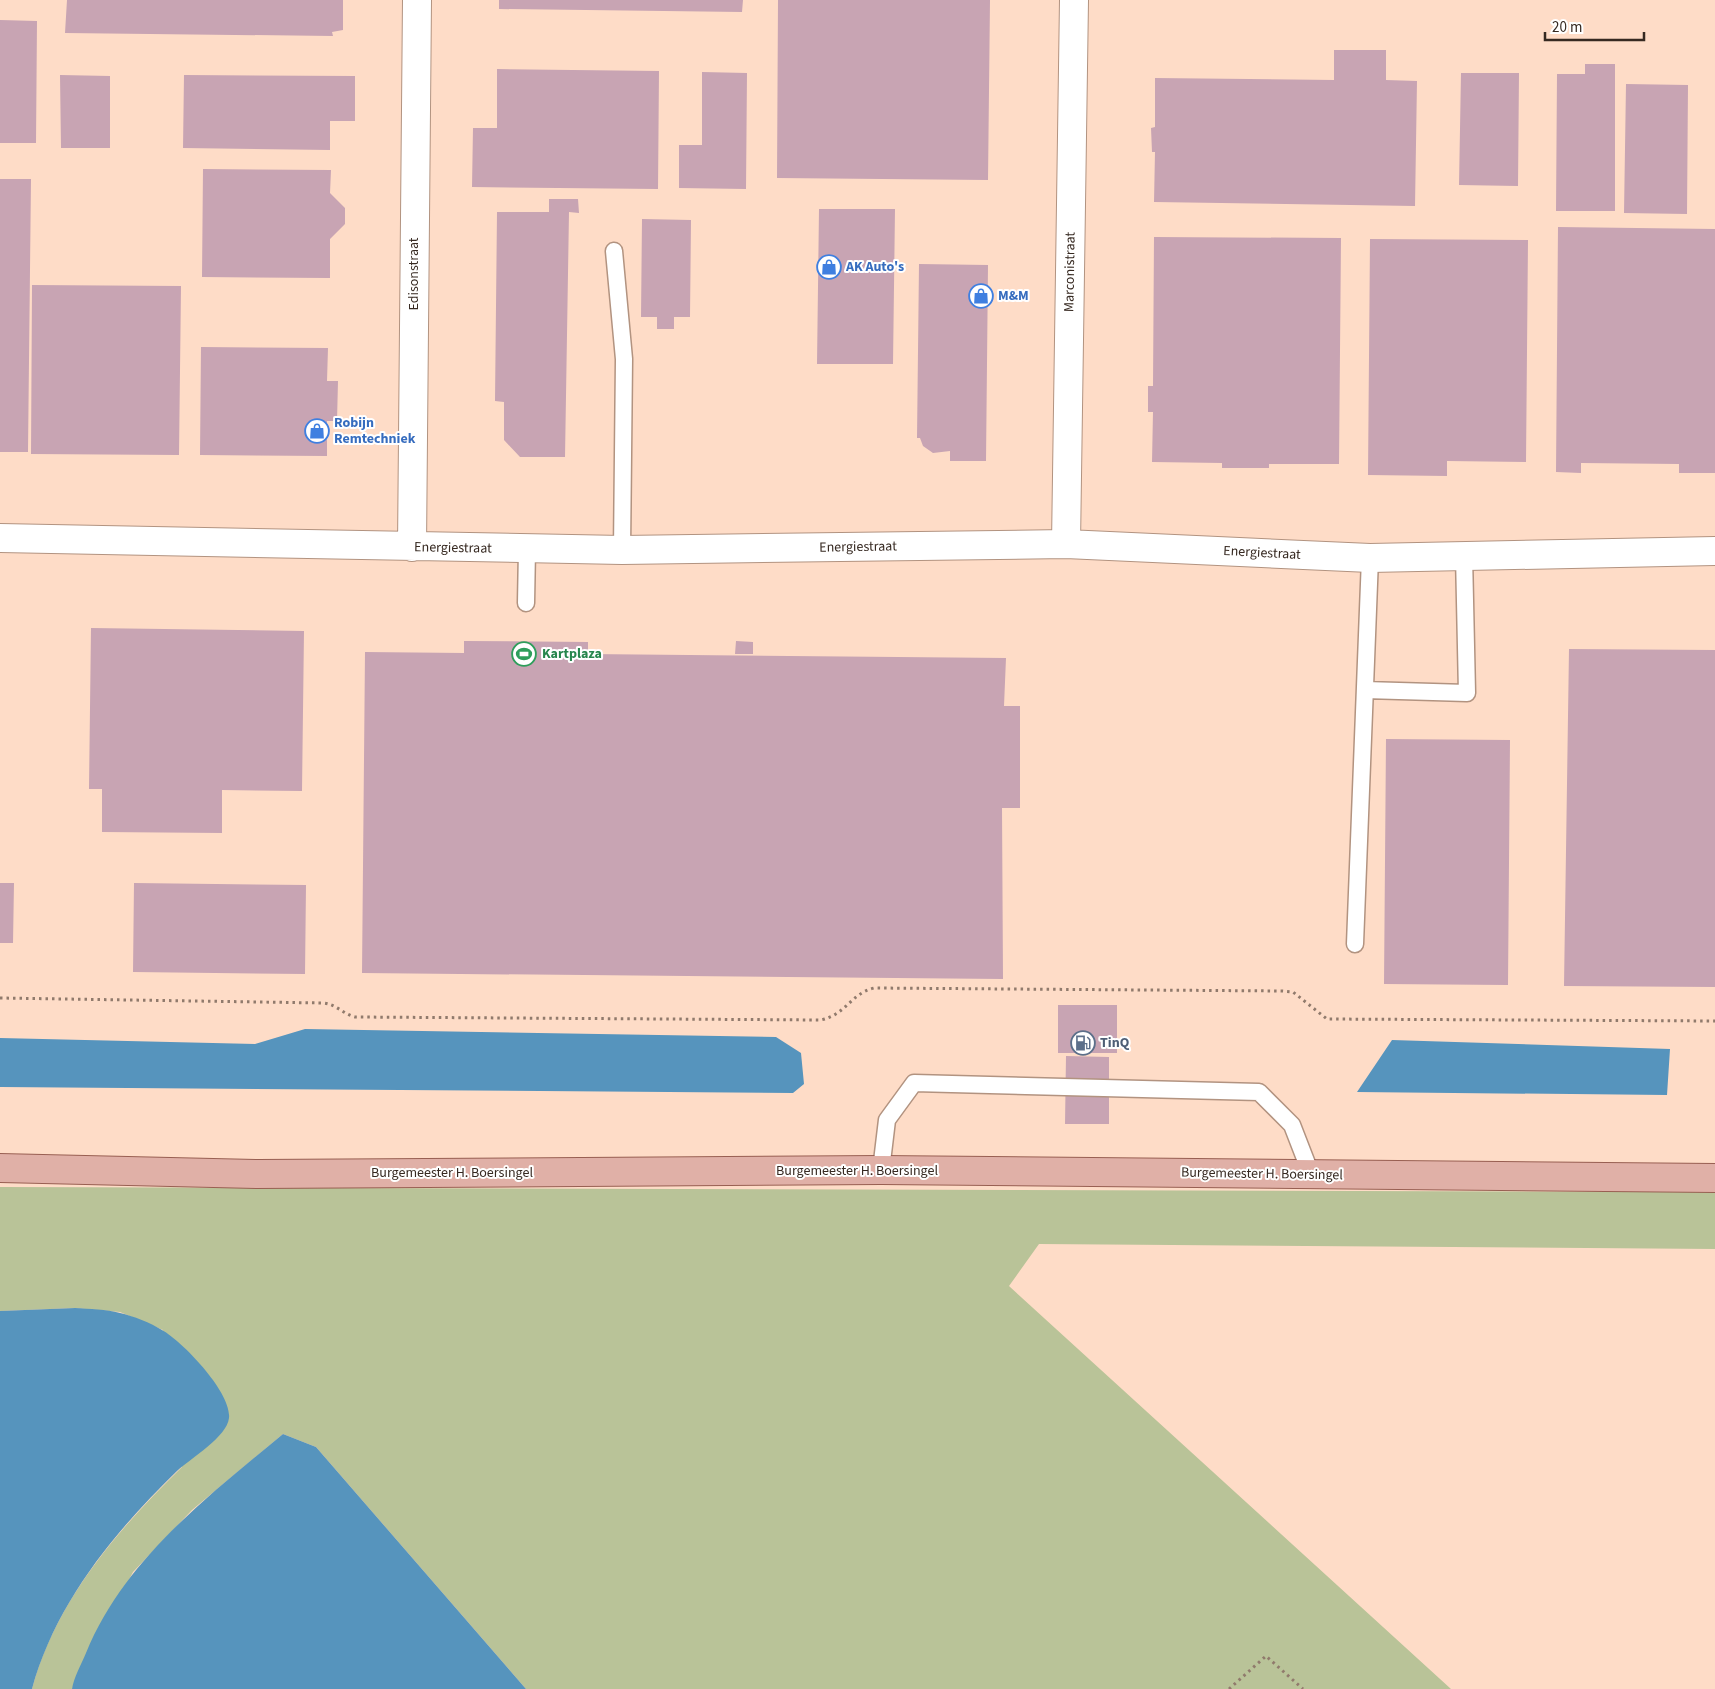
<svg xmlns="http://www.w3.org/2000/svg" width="1715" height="1689" font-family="'Source Sans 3',sans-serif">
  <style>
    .green { fill: #b9c398 }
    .water { fill: #5694bd }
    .building { fill: #c8a4b3 }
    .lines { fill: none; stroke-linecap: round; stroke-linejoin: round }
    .lane-casing { stroke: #b29380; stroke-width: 19 }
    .street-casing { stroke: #b29380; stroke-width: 30 }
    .primary-casing { stroke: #985f52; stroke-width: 30 }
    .path { stroke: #907a6c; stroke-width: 3; stroke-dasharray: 2.5 4; stroke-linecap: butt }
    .lane { stroke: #fff; stroke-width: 16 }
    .street { stroke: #fff; stroke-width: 28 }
    .primary { stroke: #e0b0a7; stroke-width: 28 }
    .labels { text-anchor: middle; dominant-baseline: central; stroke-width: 4; stroke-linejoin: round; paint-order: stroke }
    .shop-label { font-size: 14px; font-weight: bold; fill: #366cbe; stroke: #fff; text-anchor: start }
    .street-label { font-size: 14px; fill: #362921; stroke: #fff }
    .leisure-label { font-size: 14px; font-weight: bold; fill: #27864d; stroke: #fff; text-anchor: start }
    .service-label { font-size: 14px; font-weight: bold; fill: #4e5e75; stroke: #fff; text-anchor: start }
  </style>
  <rect width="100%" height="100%" fill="#fedcc7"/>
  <!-- green -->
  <path class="green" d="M0 1187 1715 1192V1249L1039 1244 1009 1286 1451 1689H526L316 1447 283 1434 192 1510 133 1572 72 1689H32C55 1602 118 1529 182 1467L163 1330 120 1312 75 1308 0 1311Z"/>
  <!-- water -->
  <path class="water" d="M305 1029 776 1037 801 1053 804 1084 793 1093 0 1087V1038L255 1044Z
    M1392 1040 1670 1049 1667 1095 1357 1092Z
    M75 1308C90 1309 106 1309 120 1313 133 1316 151 1323 162 1330 183 1342 232 1393 229 1418 227 1437 191 1458 177 1471 115 1531 55 1604 32 1689H0V1311Z
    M283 1434 316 1447 526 1689H72C74 1677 81 1665 86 1653 124 1560 207 1497 283 1434Z"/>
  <!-- building -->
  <path class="building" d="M67 0H343V30L332 32 333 36 65 33Z
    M499 0H743L742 12 499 9Z
    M778 0H990L988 180 777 178Z
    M0 20 37 21 36 143H0Z
    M1334 50H1386V80L1417 81 1415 206 1154 202 1155 152H1152L1151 128 1155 127V78L1334 80Z
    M1585 64H1615V211H1556L1557 74H1585Z
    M497 69 659 71 658 189 472 187 473 128H497Z
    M702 72 747 73 746 189 679 188V145H702Z
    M1461 73H1519L1518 186 1459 185Z
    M60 75 110 76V148H61Z
    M184 75 355 76V121H330V150L183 148Z
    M1626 84 1688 85 1687 214 1624 213Z
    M203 169 331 170 330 193 345 208V224L330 239V278L202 277Z
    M0 179H31L28 452H0Z
    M549 199H578L579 213 569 212 565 457H520L504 440V402L495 401 497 212H549Z
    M819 209H895L893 364H817Z
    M642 219 691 220 690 317H674V329H657V317H641Z
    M1558 227 1715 229V473H1679V464L1581 463V473L1556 472Z
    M1154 237 1341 238 1339 464H1269V468H1222V463L1152 462 1153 412H1148V386H1153Z
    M1370 239 1528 240 1526 462 1447 461V476L1368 475Z
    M919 264 988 265 986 461H950V451L933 453 923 446 920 438H917Z
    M32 285 181 286 179 455 31 454Z
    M201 347 328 348 327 381H338L337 421H327V456L200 455Z
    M91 628 304 631 302 791 222 790V833L102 832V789H89Z
    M464 641 588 642V654L1006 658 1004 706H1020V808H1002L1003 979 362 973 365 652 464 653Z
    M736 641 753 642V654H735Z
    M1569 649 1715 650V987L1564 986Z
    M1386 739 1510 740 1508 985 1384 984Z
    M0 883H14L13 943H0Z
    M134 883 306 885 305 974 133 972Z
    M1058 1005H1117V1053H1058Z
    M1066 1056 1109 1057V1124H1065Z"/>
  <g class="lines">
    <!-- lane casing -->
    <g class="lane-casing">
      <path id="lane" d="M614 251 624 359 622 550
        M526 603 527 549
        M1365 690 1467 693 1464 555
        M1355 944 1370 558
        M881 1170 887 1120 914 1083 1259 1092 1292 1125 1311 1174"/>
    </g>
    <!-- street casing -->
    <g class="street-casing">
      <path id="street" d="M0 538 622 550 1066 544 1370 558 1715 551
        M1066 544 1074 0
        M412 547 417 0"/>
    </g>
    <!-- primary casing -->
    <g class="primary-casing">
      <path id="primary" d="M0 1168 258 1174 881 1170 1715 1178"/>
    </g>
    <!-- path -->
    <path class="path" d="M0 998 323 1003C336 1004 343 1014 355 1017L821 1020C847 1014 850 994 874 988L1282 991 1293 992 1327 1019 1715 1021
      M1229 1689 1266 1656 1303 1689"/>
    <!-- lane -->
    <use href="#lane" class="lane"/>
    <!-- street -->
    <use href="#street" class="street"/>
    <!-- primary -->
    <use href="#primary" class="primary"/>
  </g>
  <!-- icons -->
  <defs>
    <g id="shop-ring" transform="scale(1.25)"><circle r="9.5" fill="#fff" stroke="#3f7fe0" stroke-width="1.5"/><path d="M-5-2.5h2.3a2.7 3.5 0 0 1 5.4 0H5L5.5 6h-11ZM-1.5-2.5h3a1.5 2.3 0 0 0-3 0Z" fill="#3f7fe0"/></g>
    <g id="stadium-ring" transform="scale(1.25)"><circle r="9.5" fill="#fff" stroke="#2e9e5b" stroke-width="1.5"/><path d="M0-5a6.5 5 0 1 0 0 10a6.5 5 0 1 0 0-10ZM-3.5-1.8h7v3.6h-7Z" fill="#2e9e5b"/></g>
    <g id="fuel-ring" transform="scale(1.25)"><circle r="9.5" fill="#fff" stroke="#5c6f8a" stroke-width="1.5"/><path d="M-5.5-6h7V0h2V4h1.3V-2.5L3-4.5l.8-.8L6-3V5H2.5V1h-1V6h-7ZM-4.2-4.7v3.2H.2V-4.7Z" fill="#5c6f8a"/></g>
  </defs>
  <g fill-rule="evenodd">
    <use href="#shop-ring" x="829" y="267"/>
    <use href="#shop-ring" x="981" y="296"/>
    <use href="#shop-ring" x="317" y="431"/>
    <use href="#stadium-ring" x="524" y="654"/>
    <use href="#fuel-ring" x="1083" y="1043"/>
  </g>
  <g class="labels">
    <!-- shop labels -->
    <g class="shop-label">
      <text x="846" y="267">AK Auto's</text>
      <text x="998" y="296">M&amp;M</text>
      <text x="334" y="423">Robijn<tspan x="334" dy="16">Remtechniek</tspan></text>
    </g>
    <!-- street labels -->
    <g class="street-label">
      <text transform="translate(1070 272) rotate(-89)">Marconistraat</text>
      <text transform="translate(414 274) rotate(-90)">Edisonstraat</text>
      <text transform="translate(858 547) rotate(-1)">Energiestraat</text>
      <text transform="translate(453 548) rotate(1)">Energiestraat</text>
      <text transform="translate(1262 553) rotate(3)">Energiestraat</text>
      <text x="857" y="1171">Burgemeester H. Boersingel</text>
      <text x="452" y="1173">Burgemeester H. Boersingel</text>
      <text transform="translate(1262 1174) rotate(1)">Burgemeester H. Boersingel</text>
    </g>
    <!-- leisure labels -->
    <g class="leisure-label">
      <text x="542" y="654">Kartplaza</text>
    </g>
    <!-- service labels -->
    <g class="service-label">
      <text x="1100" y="1043">TinQ</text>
    </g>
  </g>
  <!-- scale -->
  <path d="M1545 32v8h99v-8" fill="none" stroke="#362921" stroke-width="2.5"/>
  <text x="1552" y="32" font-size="15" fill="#362921" stroke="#ffffff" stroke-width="4" paint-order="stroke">20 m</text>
</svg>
